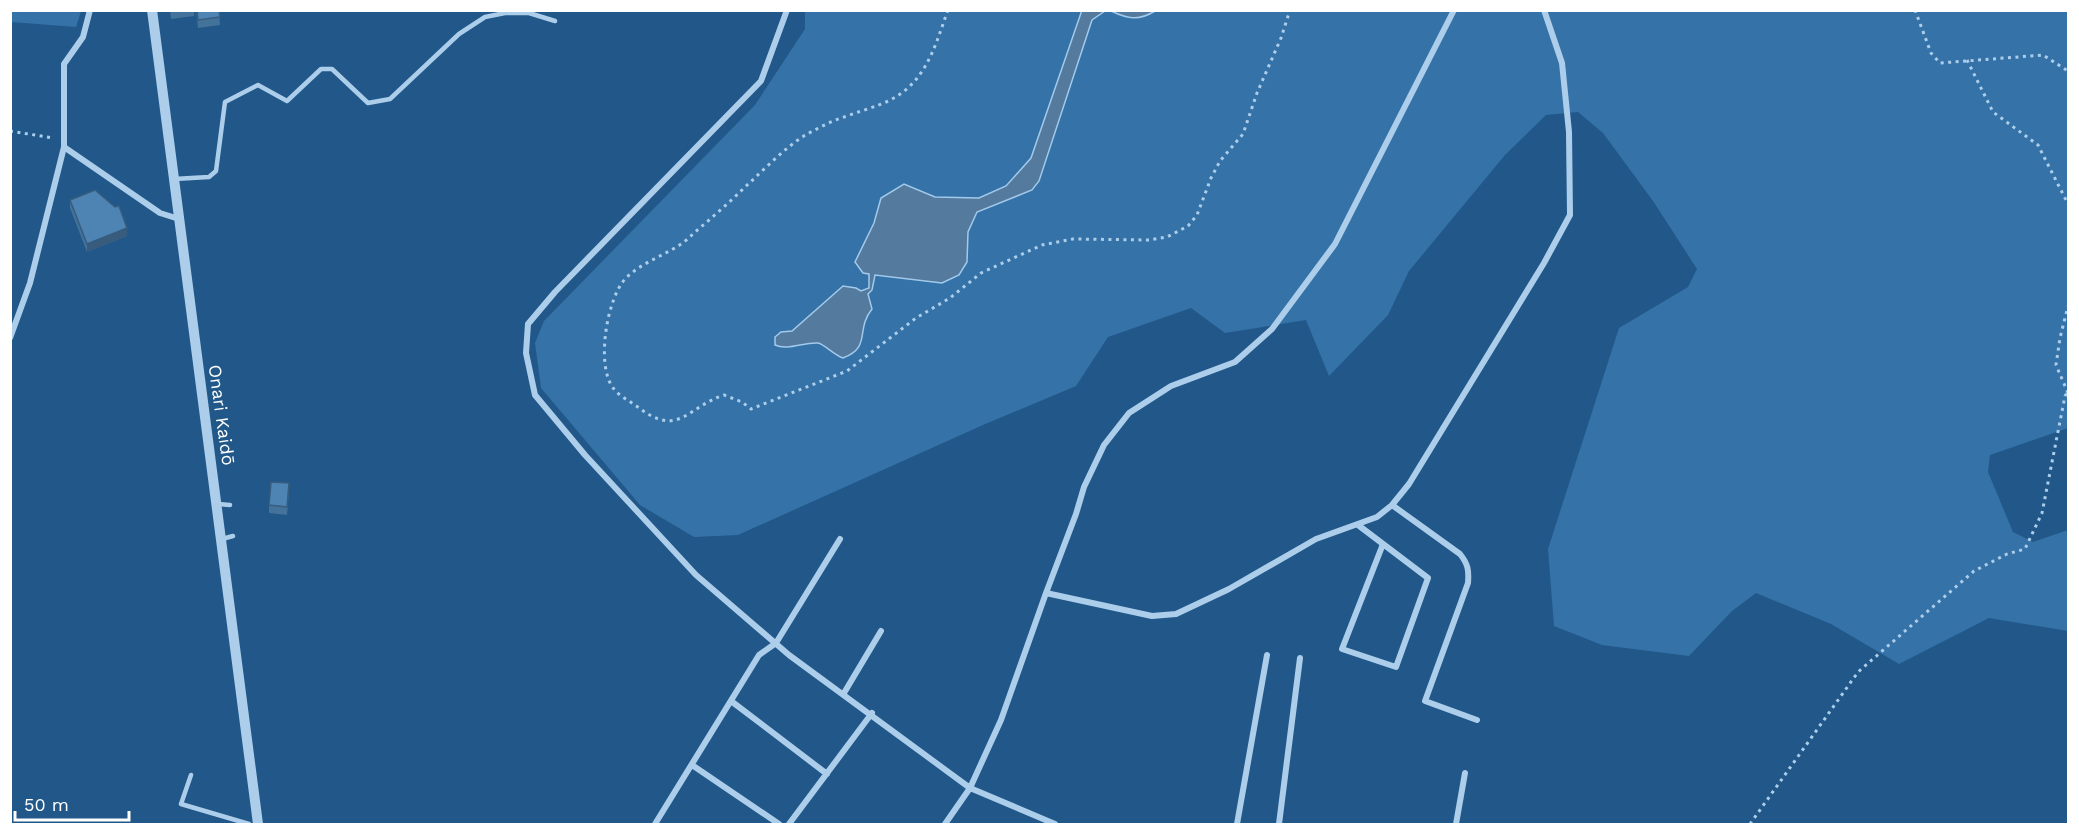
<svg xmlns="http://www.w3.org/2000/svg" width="2079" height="835" font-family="'Work Sans',sans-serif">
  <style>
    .green { fill: #3572a7 }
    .water { fill: #547a9d; stroke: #a1caec; stroke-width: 1.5 }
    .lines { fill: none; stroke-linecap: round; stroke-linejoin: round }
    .path { stroke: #adceeb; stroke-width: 3; stroke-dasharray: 3 4.5; stroke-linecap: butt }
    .service { stroke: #adceeb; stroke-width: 4.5 }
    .minor { stroke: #adceeb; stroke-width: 6 }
    .tertiary { stroke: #adceeb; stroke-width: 10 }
    .wall { fill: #43729a }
    .shaded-wall { fill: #375c7d }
    .building { fill: #4e84b3; stroke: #375c7d; stroke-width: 1.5 }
    .labels { text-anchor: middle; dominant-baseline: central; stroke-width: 4.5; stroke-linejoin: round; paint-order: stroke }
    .street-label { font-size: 18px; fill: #fff; stroke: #215889 }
  </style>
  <rect width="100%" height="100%" fill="#215889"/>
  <!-- green -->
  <path class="green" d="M10 11 11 10 81 11 76 27 11 22Z
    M805 11H2068V428L1990 455 1988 472 2013 532 2033 542 2068 530V631L1989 618 1899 664 1831 624 1756 593 1732 611 1689 656 1602 645 1554 626 1548 549 1619 328 1688 287 1697 269 1653 201 1603 133 1578 112 1546 115 1505 155 1409 271 1388 315 1329 376 1306 320 1225 333 1191 308 1108 337 1076 386 983 425 738 535 694 537 640 505 541 388 535 343 544 321 755 105 805 29Z"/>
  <!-- water -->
  <path class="water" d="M1082 10 1105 11 1092 20 1039 181 1032 190 977 212 968 232 967 262 959 275 942 283 875 275 872 290 868 294 872 309C855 330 872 347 843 358 834 355 824 344 818 343 803 342 788 351 775 345V337L781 332 792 331 843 286 856 288 861 291 869 288V274L863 273 855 262 874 223 881 198 904 184 935 197 979 198 1006 186 1031 158Z
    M1111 11H1155C1139 21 1128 19 1111 11Z"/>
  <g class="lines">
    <!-- path -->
    <path class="path" d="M948 10C938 37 931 66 909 87 891 104 868 108 844 117 831 121 819 128 807 134 784 148 765 169 745 187 731 201 716 214 701 227 695 232 690 237 684 242 666 255 642 262 626 278 607 297 595 367 614 389 620 397 632 402 639 408 679 438 687 407 724 395L742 402 751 409 847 371 916 318 950 298 981 273 1042 245 1073 239 1148 240 1167 237 1188 226 1197 215 1211 178 1220 161 1243 134 1257 93 1281 38 1290 10
      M1915 10 1931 53 1940 63 2043 55 2068 71
      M1967 60 1993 112 2038 145 2068 204
      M10 131 53 138
      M2068 393 2056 365 2060 338 2068 306
      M1750 824 1858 672 1974 571 2007 554 2025 549 2042 513 2065 396 2068 392"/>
    <!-- service -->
    <path class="service" d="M174 179 209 177 216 171 225 102 258 85 287 101 321 69H332L368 103 390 99 459 34 485 17 505 13H529L555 21
      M218 504 230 505
      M222 539 233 536
      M191 775 181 804 249 824"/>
    <!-- minor -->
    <path class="minor" d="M787 10 761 81 555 292 528 324 526 353 535 395 585 455 696 575 789 655 970 788 1055 824
      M64 147 160 213 179 219
      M10 338 30 283 64 147V64L83 37 90 10
      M1392 505 1460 554C1468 564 1469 570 1468 583L1425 701 1477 720
      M1358 525 1428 578 1396 667 1342 649 1383 544
      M1046 593 1152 616 1176 614 1229 589 1316 539 1377 517 1392 505 1409 484 1544 263 1570 215 1569 132 1562 63 1544 10
      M844 693 881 631
      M731 701 827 774
      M692 765 779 824
      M655 824 759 655 776 643 840 539
      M789 824 872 713
      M945 824 970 788 1001 720 1046 593 1076 514 1084 487 1104 445 1129 413 1171 386 1235 362 1272 329 1335 244 1454 10
      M1237 824 1267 655
      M1279 824 1300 658
      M1456 824 1465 773"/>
    <!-- tertiary -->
    <path class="tertiary" d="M152 10 258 824"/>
  </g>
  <!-- wall -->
  <path class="wall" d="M170 10H194V16L171 19Z
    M196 10H219L220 25 198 28Z
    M70 200 127 236 87 252 70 208Z
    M289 491 287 515 269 513V505Z"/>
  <!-- shaded-wall -->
  <path class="shaded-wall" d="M127 228V236L87 252V244Z"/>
  <!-- building -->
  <path class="building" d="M197 10H219L220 17 198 20Z
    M95 190 115 207 119 206 127 228 87 244 70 200Z
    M271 482 289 483 287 507 269 505Z"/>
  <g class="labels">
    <!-- street labels -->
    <g class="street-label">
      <text transform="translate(222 415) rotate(82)">Onari Kaidō</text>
    </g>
  </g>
  <!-- border -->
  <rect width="2079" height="835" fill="none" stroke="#ffffff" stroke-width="24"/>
  <!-- scale -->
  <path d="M15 811v9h114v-9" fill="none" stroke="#ffffff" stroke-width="3"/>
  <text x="24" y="811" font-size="18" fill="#ffffff" stroke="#215889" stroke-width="4.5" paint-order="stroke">50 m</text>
</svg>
